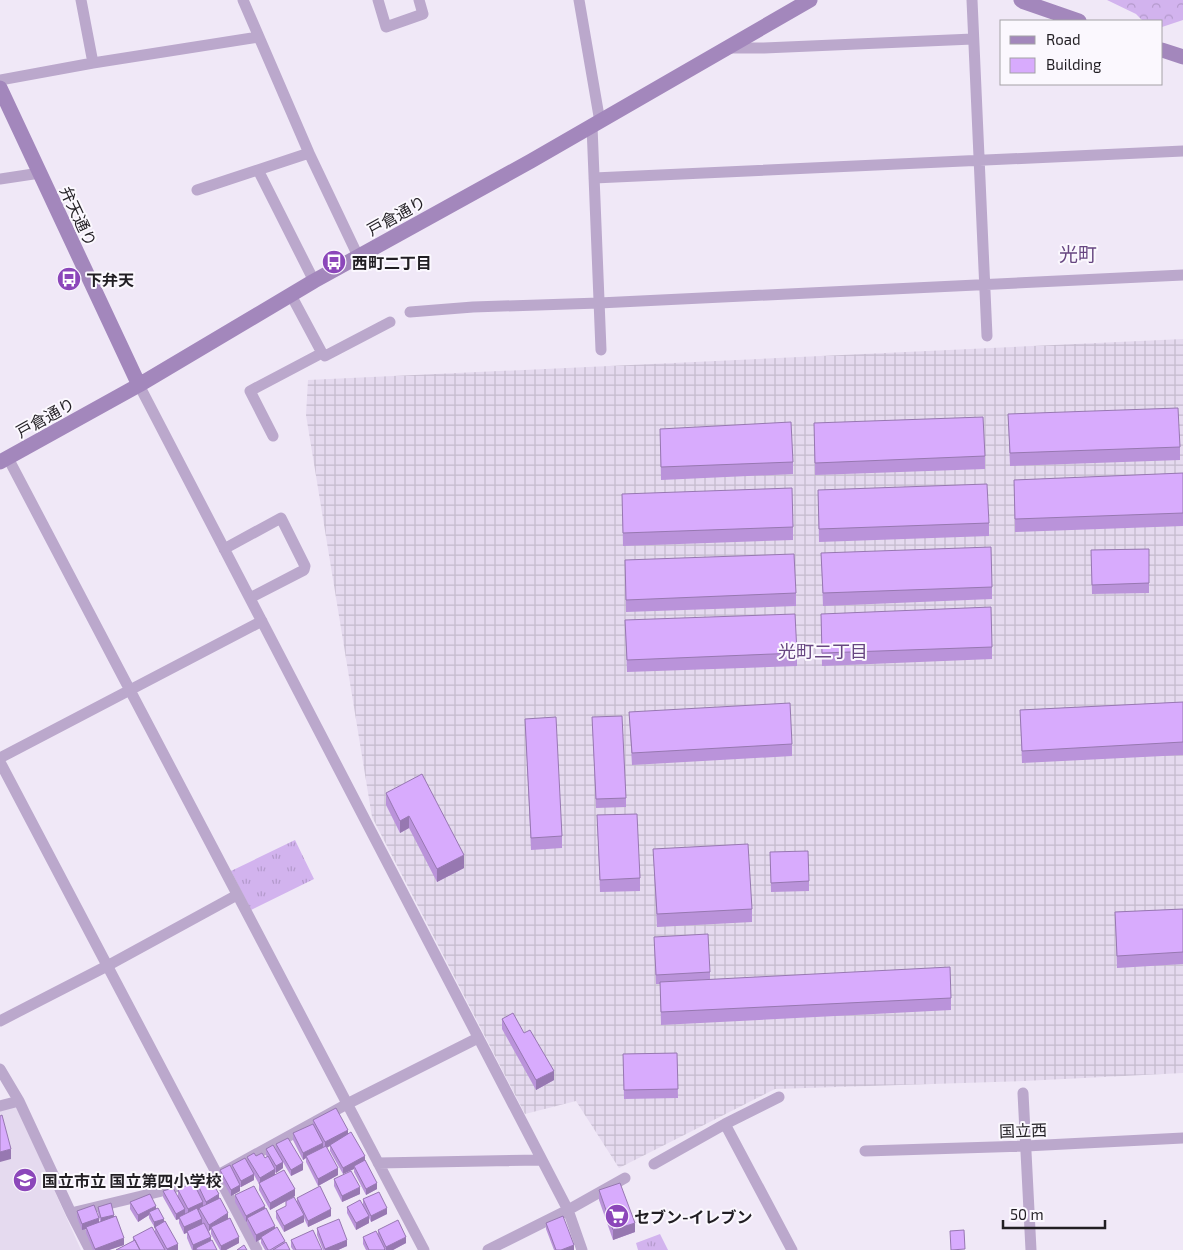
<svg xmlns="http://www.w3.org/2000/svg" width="1183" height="1250" font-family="'Exo 2','Noto Sans JP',sans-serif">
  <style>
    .built { fill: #e5daef }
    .industrial { fill: url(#industrial-grid) }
    .grass { fill: url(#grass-tufts) }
    .forest { fill: url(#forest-crowns) }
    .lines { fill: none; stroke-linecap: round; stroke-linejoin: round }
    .street { stroke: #bba8cc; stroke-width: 11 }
    .secondary { stroke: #a387bc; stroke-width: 15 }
    .wall { fill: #ba93da }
    .shaded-wall { fill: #9778b1 }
    .building { fill: #d8abfd; stroke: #9778b1 }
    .labels { text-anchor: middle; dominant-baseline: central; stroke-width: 4; stroke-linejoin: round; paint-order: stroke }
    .street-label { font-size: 16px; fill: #211e23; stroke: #fbf8fe }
    .poi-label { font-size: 16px; font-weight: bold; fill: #211e23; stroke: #fbf8fe; text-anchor: start }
    .neighbourhood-label { font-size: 18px; fill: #674681; stroke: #fbf8fe }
    .quarter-label { font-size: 19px; fill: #674681; stroke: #fbf8fe }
  </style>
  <defs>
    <pattern id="industrial-grid" width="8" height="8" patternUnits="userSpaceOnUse" patternTransform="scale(1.25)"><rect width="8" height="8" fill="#e5daef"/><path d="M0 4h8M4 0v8" fill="none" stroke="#c4bbcd"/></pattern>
    <pattern id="grass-tufts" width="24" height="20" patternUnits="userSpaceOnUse" patternTransform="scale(1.25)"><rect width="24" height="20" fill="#d2b3ee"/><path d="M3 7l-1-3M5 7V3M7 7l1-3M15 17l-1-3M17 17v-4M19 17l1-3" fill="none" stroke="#b49acc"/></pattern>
    <pattern id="forest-crowns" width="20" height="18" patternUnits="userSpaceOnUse" patternTransform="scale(1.25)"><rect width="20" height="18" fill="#d2b3ee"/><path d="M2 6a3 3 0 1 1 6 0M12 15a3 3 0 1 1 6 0" fill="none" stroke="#b49acc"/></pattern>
  </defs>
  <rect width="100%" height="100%" fill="#f0e8f7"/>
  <!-- built -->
  <path class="built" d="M16 1105 81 1250H0V1109Z"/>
  <!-- industrial -->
  <path class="industrial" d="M1183 339V1073L1024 1081 775 1089 619 1168 576 1101 525 1114 372 817 306 415 308 380Z"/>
  <!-- grass -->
  <path class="grass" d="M295 840 314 879 251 910 231 871Z
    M660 1234 668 1250H638L636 1243Z"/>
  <!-- forest -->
  <path class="forest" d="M1107 0H1183V20L1162 27V21H1143L1136 14Z"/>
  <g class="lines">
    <!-- street -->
    <path class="street" d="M81 0 93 63
      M243 0 309 153 358 256
      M378 0 386 27 423 14 419 0
      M579 0 600 122
      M972 0 987 336
      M727 48H764L973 39
      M0 80 93 63 258 37
      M592 126 601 350
      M258 170 314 281
      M594 178 1183 151
      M0 179 40 173
      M197 190 309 153
      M410 312 473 307 599 303 1183 275
      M322 353 325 356 390 322
      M139 385 568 1210 582 1250
      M273 436 250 391 322 353 291 295
      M8 458 424 1250
      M224 549 281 518 305 566 304 570 250 598
      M0 758 262 621
      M0 762 257 1250
      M0 1021 107 966 237 895
      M0 1069 19 1101 71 1213 90 1250
      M1023 1093 1031 1250
      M0 1106 19 1101
      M725 1124 792 1250
      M865 1151 1026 1146 1183 1138
      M378 1163 542 1160
      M654 1164 725 1124 779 1097
      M71 1213 158 1192 218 1175 347 1104 478 1038
      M488 1250 568 1210 625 1178"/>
    <!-- secondary -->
    <path class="secondary" d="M1021 0 1024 2 1079 21
      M1162 50 1183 57
      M0 88 139 385
      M0 462 139 385 314 281 531 161 810 0"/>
  </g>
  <!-- wall -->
  <path class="wall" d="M1008 414 1180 447V460L1010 466Z
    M814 423 985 456V469L815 475Z
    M660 429 793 462V474L661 480Z
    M1183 473V526L1015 532 1014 480Z
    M818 490 989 523V536L819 542Z
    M622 494 793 527V540L623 546Z
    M1149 549V593L1092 594 1091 550Z
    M821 553 992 587V599L823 606Z
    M625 560 796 593V606L626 612Z
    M821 614 992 647V659L822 666Z
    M625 620 797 653V666L627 672Z
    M1183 702V755L1022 763 1020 710Z
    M629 712 792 744V756L632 765Z
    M592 717 626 798V807L596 808Z
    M525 719 562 836V848L531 850Z
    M386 793 464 868 437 882 409 828 400 833 386 805Z
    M597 815 640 878V891L600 892Z
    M653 849 752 909V922L657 927Z
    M770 852 809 881V891L771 892Z
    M1183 909V964L1117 968 1115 912Z
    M654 937 710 972V979L951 998V1010L661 1025 660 984H656Z
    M502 1019 524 1033 554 1080 536 1090 502 1029Z
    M677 1053 678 1098 624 1099 623 1054Z
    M313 1120 348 1134 365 1160 377 1189 366 1195 354 1172V1169L343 1174 330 1151V1146L327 1148 338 1175 318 1186 306 1162V1158L303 1160 293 1140V1133L313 1125Z
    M276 1144 303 1170 291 1176 280 1157 283 1168 276 1173 275 1172V1175L295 1196 270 1210 259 1190V1184L254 1175V1180L241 1187H240V1191L231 1196 220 1176V1170L232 1169V1165L247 1162V1157L256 1156 265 1158 267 1157 266 1155V1149L276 1151Z
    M334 1179 360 1194 342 1202 334 1186Z
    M197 1183 219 1199 239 1243 226 1250H220L211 1234V1229L209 1231 211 1240 217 1250H192L187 1238V1233L184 1234 179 1223V1219L176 1220 163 1197V1191L178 1196V1190L197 1188Z
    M599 1190 635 1232 613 1240 599 1200Z
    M235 1195 265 1209 275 1228 290 1250H265L261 1243V1239L256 1242 247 1224V1221L246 1222 235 1202Z
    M297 1198 331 1216 308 1227 304 1218V1222L284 1232 276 1218V1211L297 1203Z
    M363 1199 387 1214 371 1222 369 1218V1223L356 1230 347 1213V1207L363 1205Z
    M130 1202 156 1209 178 1250H116L133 1241V1237L155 1232V1228L149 1218V1215L138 1222 130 1209Z
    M98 1207 114 1216 124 1245 109 1250H93L86 1233V1229L82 1230 77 1217V1211L99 1222 100 1221 98 1213Z
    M546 1223 574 1250H554L546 1229Z
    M317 1228 347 1246 338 1250H323L317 1235Z
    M378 1230 406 1243 393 1250H366L363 1244V1237L378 1235Z
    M291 1240 322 1250H293L291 1247Z"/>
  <!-- shaded-wall -->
  <path class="shaded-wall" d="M409 816V828L400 833V821Z
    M464 855V868L437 882V869Z
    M554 1071V1080L536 1090V1080Z
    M348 1130V1136L330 1145V1146L325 1148V1142Z
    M323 1143V1150L306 1156V1158L303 1160V1153Z
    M11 1149V1159L0 1162V1152Z
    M365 1156V1163L354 1166V1169L343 1174V1168Z
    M283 1162V1168L276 1173V1166Z
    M303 1163V1170L291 1176V1170Z
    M338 1168V1175L318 1186V1179Z
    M275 1169V1176L260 1184V1178Z
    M254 1174V1180L241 1187V1181Z
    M377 1183V1189L366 1195V1189Z
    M240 1185V1191L231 1196V1190Z
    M360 1187V1194L342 1202V1196Z
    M295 1189V1196L270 1210V1203Z
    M219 1194V1201L206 1208V1202Z
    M203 1202V1208H199V1210L188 1216V1209Z
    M156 1206V1212H149V1215L138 1222V1215Z
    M265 1206V1213L247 1218V1221L246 1222V1216Z
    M387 1208V1214L371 1222V1216Z
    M185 1209V1215L179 1217V1219L176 1220V1214Z
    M331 1209V1216L308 1227V1221Z
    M228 1213V1220L211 1227V1229L209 1231V1225Z
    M114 1215V1221L101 1224V1218Z
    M304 1215V1222L284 1232V1226Z
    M369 1216V1223L356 1230V1223Z
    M99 1218V1224L86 1227V1229L82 1230V1224Z
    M164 1219V1225L155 1227 154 1229V1222Z
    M202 1219V1225L184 1234V1227Z
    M635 1223V1232L613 1240V1230Z
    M275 1226V1232L261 1237V1239L256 1242V1235Z
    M211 1237V1243L196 1248V1250H193V1245Z
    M239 1237V1243L226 1250H221V1246Z
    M406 1237V1243L393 1250H386V1247Z
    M124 1238V1245L109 1250H95V1249Z
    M347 1240V1246L338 1250H325V1249Z
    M178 1244V1250H167V1249Z
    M574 1245V1250H561Z"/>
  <!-- building -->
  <path class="building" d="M1178 408 1180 447 1010 453 1008 414Z
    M983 417 985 456 815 463 814 423Z
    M791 422 793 462 661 467 660 429Z
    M1183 473V513L1015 519 1014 480Z
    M987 484 989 523 819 529 818 490Z
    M792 488 793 527 623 533 622 494Z
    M991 547 992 587 823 593 821 553Z
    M1149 549V583L1092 585 1091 550Z
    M794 554 796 593 626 600 625 560Z
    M991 607 992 647 822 653 821 614Z
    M795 614 797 653 627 660 625 620Z
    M1183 702V742L1022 751 1020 710Z
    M790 703 792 744 632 753 629 712Z
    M622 716 626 798 596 799 592 717Z
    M556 717 562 836 531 838 525 719Z
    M422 774 464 855 437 869 409 816 400 821 386 793Z
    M637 814 640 878 600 880 597 815Z
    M748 844 752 909 657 914 653 849Z
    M808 851 809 881 771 883 770 852Z
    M1183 909V952L1117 956 1115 912Z
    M708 934 710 972 656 975 654 937Z
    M950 967 951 998 661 1012 660 982Z
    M513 1013 524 1033 530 1030 554 1071 536 1080 502 1019Z
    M677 1053 678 1089 624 1090 623 1054Z
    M336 1108 348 1130 325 1142 313 1120Z
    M2 1115 11 1149 0 1152V1116Z
    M313 1124 323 1143 303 1153 293 1133Z
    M351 1132 365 1156 343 1168 330 1145Z
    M288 1138 303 1163 291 1170 276 1144Z
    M273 1145 283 1162 276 1166 266 1149Z
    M326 1146 338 1168 318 1179 306 1156Z
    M254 1153 256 1156 262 1153 265 1158 268 1156 275 1169 260 1178 247 1157Z
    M245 1158 254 1174 241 1181 232 1165Z
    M365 1160 377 1183 366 1189 354 1166Z
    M230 1165 240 1185 231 1190 220 1170Z
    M284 1170 295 1189 270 1203 259 1183Z
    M351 1171 360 1187 342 1196 334 1179Z
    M209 1177 219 1194 206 1202 197 1183Z
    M193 1182 203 1202 188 1209 178 1190Z
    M620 1183 635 1223 613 1230 599 1190Z
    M254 1186 265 1206 246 1216 235 1195Z
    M320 1186 331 1209 308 1221 297 1198Z
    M173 1188 185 1209 176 1214 163 1191Z
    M379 1192 387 1208 371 1216 363 1199Z
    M150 1194 156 1206 138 1215 130 1202Z
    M294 1197 304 1215 284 1226 276 1211 286 1206V1201Z
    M220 1198 228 1213 209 1225 199 1208Z
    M360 1200 369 1216 356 1223 347 1207Z
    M111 1203 114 1215 101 1218 98 1207Z
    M94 1205 99 1218 82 1224 77 1211Z
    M158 1208 164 1219 154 1222 149 1212Z
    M197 1208 202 1219 184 1227 179 1217Z
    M266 1208 275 1226 256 1235 247 1218Z
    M116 1216 124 1238 95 1249 86 1227Z
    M563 1216 574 1245 561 1250H556L546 1223Z
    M230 1218 239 1237 221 1246 211 1227Z
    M339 1219 347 1240 325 1249 317 1228Z
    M398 1220 406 1237 386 1247 378 1230Z
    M165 1221 178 1244 167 1249 155 1227Z
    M204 1223 211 1237 193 1245 187 1231Z
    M152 1227 165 1250H140L133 1237Z
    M277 1227 285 1241 270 1250H268L261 1237Z
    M313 1230 322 1250H296L291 1240Z
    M964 1230 965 1249 951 1250 950 1231Z
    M376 1231 385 1249 384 1250H369L363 1237Z
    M135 1240 140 1250H116Z
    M212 1240 217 1250H197L196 1248Z
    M286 1242 290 1250H273Z
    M244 1245 247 1250H237Z"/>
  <!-- icons -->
  <defs>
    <g id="bus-disc" transform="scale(1.25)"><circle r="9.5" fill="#8c47ba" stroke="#fbf8fe"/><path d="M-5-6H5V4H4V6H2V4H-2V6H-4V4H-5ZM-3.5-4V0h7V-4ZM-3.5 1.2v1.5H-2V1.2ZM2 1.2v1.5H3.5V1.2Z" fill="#fff"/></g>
    <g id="school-disc" transform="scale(1.25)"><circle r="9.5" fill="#8c47ba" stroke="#fbf8fe"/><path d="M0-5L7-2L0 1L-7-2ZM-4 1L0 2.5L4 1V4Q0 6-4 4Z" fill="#fff"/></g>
    <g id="supermarket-disc" transform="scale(1.25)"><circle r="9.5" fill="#8c47ba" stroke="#fbf8fe"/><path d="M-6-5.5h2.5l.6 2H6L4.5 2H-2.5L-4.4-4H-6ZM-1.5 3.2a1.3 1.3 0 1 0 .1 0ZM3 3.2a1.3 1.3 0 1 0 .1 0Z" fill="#fff"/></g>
  </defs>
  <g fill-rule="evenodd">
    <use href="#bus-disc" x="334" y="262"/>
    <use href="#bus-disc" x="69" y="279"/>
    <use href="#school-disc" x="25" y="1180"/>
    <use href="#supermarket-disc" x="617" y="1216"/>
  </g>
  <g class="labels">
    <!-- street labels -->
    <g class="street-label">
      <text transform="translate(396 215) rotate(-29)">戸倉通り</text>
      <text transform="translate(79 216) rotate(65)">弁天通り</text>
      <text transform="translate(45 417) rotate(-29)">戸倉通り</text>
      <text transform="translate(1023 1130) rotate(-2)">国立西</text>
    </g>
    <!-- poi labels -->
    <g class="poi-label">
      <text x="352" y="262">西町二丁目</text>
      <text x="86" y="279">下弁天</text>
      <text x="42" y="1180">国立市立 国立第四小学校</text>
      <text x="634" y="1216">セブン-イレブン</text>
    </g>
    <!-- neighbourhood labels -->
    <g class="neighbourhood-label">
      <text x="823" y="651">光町二丁目</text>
    </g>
    <!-- quarter labels -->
    <g class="quarter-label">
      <text x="1078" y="253">光町</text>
    </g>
  </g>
  <!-- legend -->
  <rect x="1000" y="20" width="162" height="65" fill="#fbf8fe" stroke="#a4a1a6"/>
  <rect x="1010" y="36" width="25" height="8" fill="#a387bc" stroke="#a4a1a6"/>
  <text x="1046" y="45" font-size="15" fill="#211e23">Road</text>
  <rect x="1010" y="58" width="25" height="15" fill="#d8abfd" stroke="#a4a1a6"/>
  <text x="1046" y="70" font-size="15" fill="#211e23">Building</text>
  <!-- scale -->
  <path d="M1003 1220v8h102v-8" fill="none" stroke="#211e23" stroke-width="2.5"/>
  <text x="1010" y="1220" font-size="15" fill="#211e23" stroke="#fbf8fe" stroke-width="4" paint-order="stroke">50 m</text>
</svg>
